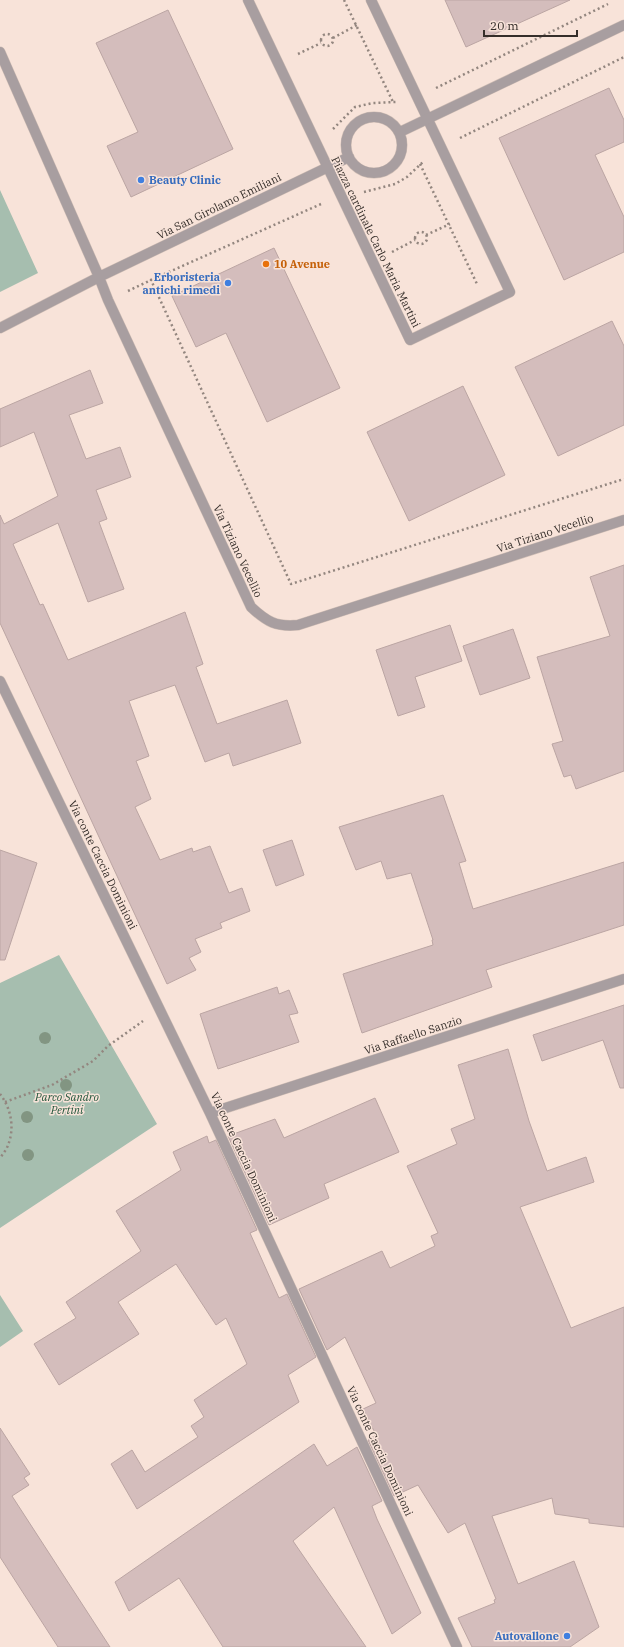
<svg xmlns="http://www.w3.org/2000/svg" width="624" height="1647" font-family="'IBM Plex Serif',serif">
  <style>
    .green { fill: #a6beaf }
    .building { fill: #d4bdbc; stroke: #bba5a3 }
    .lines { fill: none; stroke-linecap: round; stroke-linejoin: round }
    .lane-casing { stroke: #d1bfb6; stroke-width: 11 }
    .street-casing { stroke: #d1bfb6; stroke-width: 11 }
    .path { stroke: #93867f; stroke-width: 2.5; stroke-dasharray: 2 3; stroke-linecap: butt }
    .lane { stroke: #a89ea0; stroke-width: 10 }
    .street { stroke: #a89ea0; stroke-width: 10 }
    .tree { fill: #829582 }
    .shop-dot { fill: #3f7fe0; stroke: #f8e3d9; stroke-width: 1.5 }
    .food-dot { fill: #e8710a; stroke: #f8e3d9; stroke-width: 1.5 }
    .labels { text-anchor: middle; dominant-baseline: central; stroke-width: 3; stroke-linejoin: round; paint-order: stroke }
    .shop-label { font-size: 11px; font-weight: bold; fill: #366cbe; stroke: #f8e3d9; text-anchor: end }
    .street-label { font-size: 11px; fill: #352e2a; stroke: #f8e3d9 }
    .food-label { font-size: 11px; font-weight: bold; fill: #c56008; stroke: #f8e3d9; text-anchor: start }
    .park-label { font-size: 11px; font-style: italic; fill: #21553a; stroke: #f8e3d9 }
  </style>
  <rect width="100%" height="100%" fill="#f8e3d9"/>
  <!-- green -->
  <path class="green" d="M0 190 38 273 0 292Z
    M59 955 157 1124 0 1228V983Z
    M0 1295 23 1331 0 1347Z"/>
  <!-- building -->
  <path class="building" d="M445 0H570L466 47Z
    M168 10 233 149 131 197 107 146 138 132 96 43Z
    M609 88 624 120V142L595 155 624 217V252L564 280 499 138Z
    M274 248 340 388 267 422 226 333 196 347 172 296Z
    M612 321 624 346V425L558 456 515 367Z
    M90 370 103 403 69 415 86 459 120 447 131 477 96 490 107 519 99 522 124 589 88 602 58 523 13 544 40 605 43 604 68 660 185 612 203 664 196 667 217 724 287 700 301 743 233 766 229 753 205 762 175 685 129 701 149 756 136 761 151 799 135 807 160 860 192 848 193 852 210 846 229 893 242 888 250 911 220 923 222 928 195 939 201 952 189 958 196 970 167 984 0 623V515L4 524 58 496 34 432 0 447V409Z
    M463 386 505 475 409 521 367 432Z
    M624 565V771L576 789 571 775 564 777 552 744 563 741 537 657 610 636 590 577Z
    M450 625 462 661 415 677 425 707 398 716 376 650Z
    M513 629 530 678 480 695 463 646Z
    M443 795 466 861 459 863 473 909 624 862V925L486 970 492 987 362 1033 343 974 433 945 432 940H433L411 873 387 879 381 861 356 870 339 827Z
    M292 840 304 875 276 886 263 850Z
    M0 850 37 863 5 960H0Z
    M277 987 279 994 289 990 298 1013 289 1015 299 1042 218 1069 200 1014Z
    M624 1005V1088H620L603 1040 542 1061 533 1035Z
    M508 1049 529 1121 547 1171 586 1157 594 1182 520 1207 571 1328 624 1307V1527L589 1523V1519L555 1514 552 1498 492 1516 518 1584 574 1561 599 1627 570 1647H472L458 1618 495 1603 494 1600 496 1599 465 1523 448 1533 418 1485 394 1496 368 1440 376 1435 363 1409 376 1403 345 1337 327 1350 299 1289 382 1251 390 1268 435 1246 431 1236 438 1233 407 1166 457 1144 451 1129 475 1119 458 1065Z
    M375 1098 399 1152 324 1184 329 1198 269 1225 228 1136 275 1119 284 1138Z
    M207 1136 209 1143 216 1140 257 1230 250 1233 279 1298 287 1294 316 1357 288 1375 299 1402 137 1509 111 1464 132 1450 145 1472 198 1437 191 1426 204 1417 194 1400 247 1364 226 1318 216 1325 176 1264 118 1302 139 1334 59 1385 34 1344 76 1318 66 1302 141 1251 116 1211 181 1170 173 1152Z
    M0 1428 30 1474 24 1478 29 1485 12 1496 110 1647H58L0 1557Z
    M314 1444 327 1466 357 1447 382 1501 372 1506 377 1519 421 1613 392 1634 334 1507 293 1541 366 1647H223L179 1578 129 1611 115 1582Z"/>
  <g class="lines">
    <!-- lane casing -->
    <g class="lane-casing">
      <path id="lane" d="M248 0 410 340 510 292 371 0"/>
    </g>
    <!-- street casing -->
    <g class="street-casing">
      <path id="street" d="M0 52 99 277 108 300 251 607C267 622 276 627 298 625L624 520
        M346 145a28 28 0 1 1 56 0a28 28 0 1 1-56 0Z
        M400 132 624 25
        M0 328 99 277 349 157
        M0 681 210 1113 457 1647
        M210 1113 624 979"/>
    </g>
    <!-- path -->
    <path class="path" d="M344 0 393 102
      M321 40a6 6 0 1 1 12 0a6 6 0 1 1-12 0Z
      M333 38 357 25
      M298 54 321 43
      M436 88 608 4
      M333 129 355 107 373 103 396 102
      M460 138 624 57
      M420 164 477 284
      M364 192 395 184 407 177 424 161
      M321 204 151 280 291 584 624 479
      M415 238a6 6 0 1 1 12 0a6 6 0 1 1-12 0Z
      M426 235 450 224
      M392 252 415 240
      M128 291 151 280
      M0 1094C11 1108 15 1128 8 1145 7 1149 3 1154 0 1158
      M5 1102 52 1085 93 1061 108 1046 143 1021"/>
    <!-- lane -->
    <use href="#lane" class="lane"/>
    <!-- street -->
    <use href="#street" class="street"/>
  </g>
  <!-- trees -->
  <g class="tree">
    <circle cx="45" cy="1038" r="6"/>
    <circle cx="66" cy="1085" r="6"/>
    <circle cx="27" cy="1117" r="6"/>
    <circle cx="28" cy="1155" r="6"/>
  </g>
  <!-- markers -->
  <g class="shop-dot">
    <circle cx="141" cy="180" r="4"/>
    <circle cx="228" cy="283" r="4"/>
    <circle cx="567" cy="1636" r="4"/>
  </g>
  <circle class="food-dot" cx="266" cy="264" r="4"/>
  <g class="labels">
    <!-- shop labels -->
    <g class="shop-label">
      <text x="149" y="180" text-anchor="start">Beauty Clinic</text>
      <text x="220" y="277">Erboristeria<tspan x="220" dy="13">antichi rimedi</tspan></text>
      <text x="559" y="1636">Autovallone</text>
    </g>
    <!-- street labels -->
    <g class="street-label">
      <text transform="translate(219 206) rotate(-26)">Via San Girolamo Emiliani</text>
      <text transform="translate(376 242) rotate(64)">Piazza cardinale Carlo Maria Martini</text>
      <text transform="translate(545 533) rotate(-18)">Via Tiziano Vecellio</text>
      <text transform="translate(238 551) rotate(65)">Via Tiziano Vecellio</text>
      <text transform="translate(103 865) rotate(64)">Via conte Caccia Dominioni</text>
      <text transform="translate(413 1035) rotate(-18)">Via Raffaello Sanzio</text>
      <text transform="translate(244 1157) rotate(65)">Via conte Caccia Dominioni</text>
      <text transform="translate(380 1451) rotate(65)">Via conte Caccia Dominioni</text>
    </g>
    <!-- food labels -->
    <g class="food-label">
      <text x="274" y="264">10 Avenue</text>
    </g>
    <!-- park labels -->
    <g class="park-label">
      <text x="67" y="1097">Parco Sandro<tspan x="67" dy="13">Pertini</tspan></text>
    </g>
  </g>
  <!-- scale -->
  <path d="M484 30v6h93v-6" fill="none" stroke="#352e2a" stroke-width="2"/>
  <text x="490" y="30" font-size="12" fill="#352e2a" stroke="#f8e3d9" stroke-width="3" paint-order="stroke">20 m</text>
</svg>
